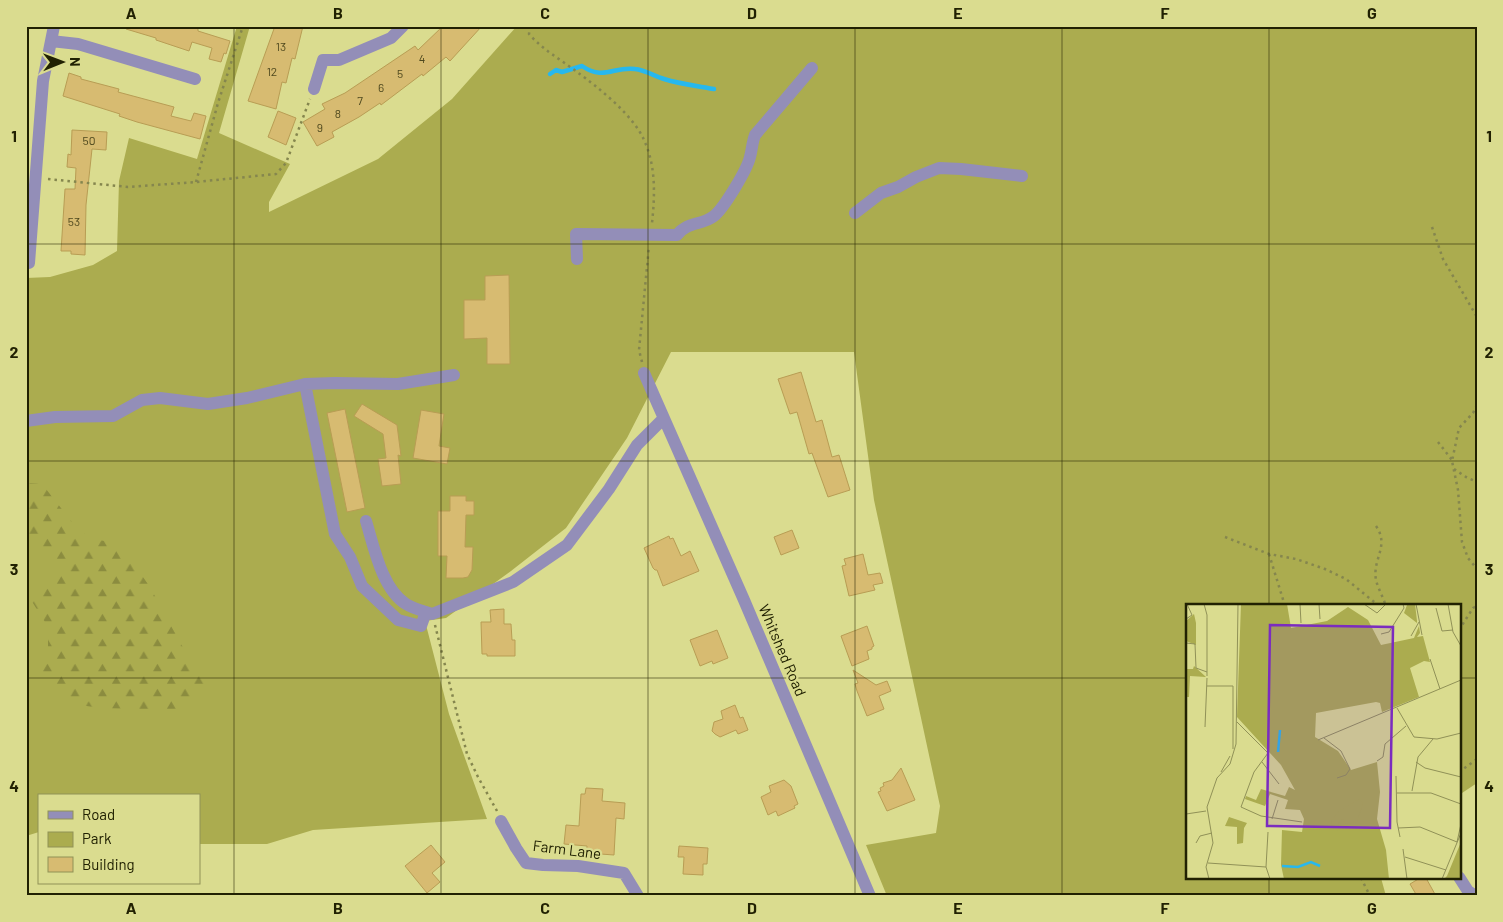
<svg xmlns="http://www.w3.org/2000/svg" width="1503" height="922" font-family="Barlow,sans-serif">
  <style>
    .green { fill: #abac4f }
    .forest { fill: url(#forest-firs) }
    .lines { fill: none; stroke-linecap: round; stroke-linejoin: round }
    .stream { stroke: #27b8ee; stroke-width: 4.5 }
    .building { fill: #d7bb71; stroke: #b89d54 }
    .path { stroke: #85864e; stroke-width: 2.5; stroke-dasharray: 2.5 4; stroke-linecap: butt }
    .minor { stroke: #938eb8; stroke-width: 12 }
    .grid { fill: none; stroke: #212102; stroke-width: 1; stroke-opacity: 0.55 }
    .labels { text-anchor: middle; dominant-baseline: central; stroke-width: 4.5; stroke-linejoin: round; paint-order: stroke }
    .number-label { font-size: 12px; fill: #4e481e }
    .street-label { font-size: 15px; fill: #212102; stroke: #dadc8f }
    .inset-river { fill: none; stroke: #27b8ee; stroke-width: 2.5 }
    .inset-road { fill: none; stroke: #909157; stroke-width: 1 }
    .view { fill: #7b2cbf; fill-opacity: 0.15; stroke: #7b2cbf; stroke-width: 2.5 }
    .inset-edge { fill: none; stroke: #212102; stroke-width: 2.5 }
    .neatline { fill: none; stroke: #212102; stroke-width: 2 }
    .grid-label { font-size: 16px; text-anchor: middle; font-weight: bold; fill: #212102 }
  </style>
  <defs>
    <pattern id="forest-firs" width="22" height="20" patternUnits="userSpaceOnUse" patternTransform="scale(1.25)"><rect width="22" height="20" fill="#abac4f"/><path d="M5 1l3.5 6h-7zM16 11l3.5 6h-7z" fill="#8b8c3f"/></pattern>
  </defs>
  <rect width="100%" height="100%" fill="#dadc8f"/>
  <!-- green -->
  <path class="green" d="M237 26H250L219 133 290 164 269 202V212L378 159 452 99 517 26H1477V783L1459 795V606H1187V878H1381L1386 896H887L866 845 936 833 940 806 874 500 854 352H671L627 438 566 528 511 571 446 618 425 621 449 714 487 819 313 830 267 844H200L199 796H39V832L26 836V278L50 277 93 265 117 251 119 181 129 138 197 159Z"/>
  <!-- forest -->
  <path class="forest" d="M26 483 42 484 76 527 91 539 119 543 150 587 192 664 211 690 180 715 135 709 101 708 72 704 52 686 36 677 48 652V627L26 592 41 585 57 573 30 534 26 535Z"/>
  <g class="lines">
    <!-- stream -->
    <path class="stream" d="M550 74 556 70 562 72 582 66C604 81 614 66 635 69 645 70 654 76 664 79 680 84 697 86 714 89"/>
  </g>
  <!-- building -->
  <path class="building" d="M127 26H189L198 29V31L230 41 226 54 224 53 221 62 209 59 212 48 192 42 189 51 156 40V38L126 29Z
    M275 26H303L295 59 292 58 286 83 282 82 276 109 248 101Z
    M443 26H482L450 61 446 57 423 76 422 74 381 105 380 103 359 117 332 132 334 137 317 146 303 122 325 109 322 104 345 93 415 46 418 50Z
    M69 73 81 77V79L119 89 118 92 174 107 171 116 191 121 194 113 206 116 200 139 137 122 119 116 120 114 63 96Z
    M278 111 296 118 286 145 268 137Z
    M72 130 107 132 106 150 92 149 86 205 85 255 71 254V251H61L65 189H75L76 168 67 167 68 154 71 155Z
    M509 275 510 364H487V338L464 339V300H485V276Z
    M801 372 816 422 822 420 832 457 839 455 850 490 828 497 812 453 809 454 797 412 790 414 778 379Z
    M362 404 397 425 401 456 398 455 401 484 382 486 378 459 386 458 383 434 354 416Z
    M345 409 365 508 347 512 327 413Z
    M421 410 444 414 439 446 450 448 447 464 413 458Z
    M450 496H466V501H474V515H466L465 547H473L472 570 468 577 463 578H446L447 556H438V511H450Z
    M792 530 799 548 781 555 774 537Z
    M669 536 670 539 673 538 681 556 690 551 699 571 663 586 657 570H655L653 568 644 548Z
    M863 554 868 575 880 573 883 583 873 585 875 590 849 596 842 566 846 565 844 559Z
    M504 609V624H511L512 640H515V656H487V654H482L481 622H491L490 610Z
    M867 626 874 646 872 647V649L867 651 869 659 852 666 841 636Z
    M717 630 728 658 713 664 712 661 700 666 690 640Z
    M853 670 876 685 887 681 891 691 879 696 884 709 867 716 857 691 855 684 858 683Z
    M735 705 740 718 743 717 748 730 738 734 736 730 720 737 715 734 712 731 714 722 723 719 721 711Z
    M901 768 915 800 887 811 878 792 881 791 880 788 884 786 883 783 892 780Z
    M784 780 791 786 798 804 794 806 795 808 778 816 776 811 768 815 761 797 771 792 769 786Z
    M586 788 603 789 602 801 625 803 624 819 616 818 614 855 587 853V846L564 844 566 825 579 826 581 794H585Z
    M431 845 445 862 432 873 440 882 427 893 405 866Z
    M679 846 708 848 707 864H703V875L683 874 684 857H678Z
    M1420 878H1426L1436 896H1417L1410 884Z"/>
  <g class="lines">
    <!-- path -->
    <path class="path" d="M530 26 529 34C543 50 560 59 577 72 599 88 633 115 644 140 656 166 655 195 652 223
      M48 179 128 187 196 182 276 174 286 163 310 99
      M196 182 218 103 243 26
      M1432 227 1443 259 1477 317
      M642 362 639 350 649 246
      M1477 405 1473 413 1459 428 1452 461 1458 490 1462 542 1468 558 1477 569
      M1438 442 1452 460
      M1454 469 1466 477 1477 482
      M1376 526C1390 546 1372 559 1376 580 1378 588 1383 597 1386 606
      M1225 537 1269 554 1296 559 1325 569 1346 579 1379 606
      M1269 554 1285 606
      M435 625 467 754 478 777 497 811
      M1459 630 1473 608 1477 606
      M1459 772 1477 759
      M1361 878 1370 896"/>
    <!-- minor -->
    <path class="minor" d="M51 41 78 44 195 79
      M314 89 323 60H339L391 38 403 26
      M855 213 881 193 898 187 916 177 939 168 961 169 1022 176
      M577 259 576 234 677 235C688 221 701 226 714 216 724 208 747 170 750 157 752 150 752 143 755 135L812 68
      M29 263 43 81 54 26
      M644 373 744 600 870 896
      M305 384 335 534 350 557 362 586 398 620 421 626 426 612
      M26 421 55 417 113 416 142 400 160 398 208 404 247 398 305 384 335 383 398 384 454 375
      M366 521C374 547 382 589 406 604 414 609 424 611 432 614L513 582 567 545 609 489 637 445 663 419
      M501 821 516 848 526 863 543 865 578 866 624 873 638 896
      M1459 877 1468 891 1475 896"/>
  </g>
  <!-- grid -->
  <path class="grid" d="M234 26V896M441 26V896M648 26V896M855 26V896M1062 26V896M1269 26V606M26 244H1477M26 461H1477M26 678H1187M1459 678H1477M1269 878V896"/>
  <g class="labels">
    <!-- number labels -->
    <g class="number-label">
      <text x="281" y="46">13</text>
      <text x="422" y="58">4</text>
      <text x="272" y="71">12</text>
      <text x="400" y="73">5</text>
      <text x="381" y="87">6</text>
      <text x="360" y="100">7</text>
      <text x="338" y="113">8</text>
      <text x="320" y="127">9</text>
      <text x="89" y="140">50</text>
      <text x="74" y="221">53</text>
    </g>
    <!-- street labels -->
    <g class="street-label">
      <text transform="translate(783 650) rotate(67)">Whitshed Road</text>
      <text transform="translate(567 849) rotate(7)">Farm Lane</text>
    </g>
  </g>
  <!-- overview -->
  <g transform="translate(1186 604)">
    <rect width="275" height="275" fill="#dadc8f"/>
    <path d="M55 0H101L105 24 141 17 162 3 182 16 195 41 228 34 233 22 234 29 231 33 237 32 244 58 238 57 224 64 233 93 196 108 194 99 190 98 130 109 129 133 152 147 165 166 191 158 194 188 191 215 200 246 203 275H98L95 261 96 226 116 228 118 215 114 206 99 205 102 196 84 190 79 202 59 195 60 192 70 196 75 185 99 192 103 183 109 186 95 161 51 113ZM229 0 231 17V19L218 9 221 1ZM8 10 10 19V41L0 37V17ZM8 62 20 73 4 72 3 93H0V65H7ZM43 213 61 219 58 224 57 239 51 240V223L39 222ZM275 238V275H258L261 272Z" fill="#abac4f"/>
    <path d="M173 195 177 199 171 218 160 220 157 215 152 219 154 224 150 227 147 224 145 217 153 207Z" fill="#abac4f"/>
    <path class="inset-river" d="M92 148 94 126M96 262 112 263 125 258 134 262"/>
    <path class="inset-road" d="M18 0 21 11V72M114 0 115 19M133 0 134 15M178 0 191 9 200 0M230 0 236 31M262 0 267 28 275 42M250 4 256 27 267 26M0 15 6 11 1 0M195 30 203 28 218 4 217 0M225 32 233 18M0 39 9 40 10 64 21 68M244 55 254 85M21 82H47M211 104 228 133 251 135 275 129M51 118 82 149 68 168 55 203 75 212 116 218M19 123 21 74M138 134 155 147 164 165 160 171 151 174M132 136 275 76M47 145V82M191 157 197 153 199 140 220 122M76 158 93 180M230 158 239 164 275 173M35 168 44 152M210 172 211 218 214 233M226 187 232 153 247 135M211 189H245L275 200M0 210 20 207M86 215 92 196M212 224 234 223 271 238 275 220M82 228 80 263 84 275M10 239 14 232 26 229M217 245 221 275M219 253 260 266M22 259 80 263M23 275 20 263 27 239 21 203 31 174 44 160 50 140 52 0M256 275 275 229"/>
    <path class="view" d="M84 21 207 23 204 224 81 222Z"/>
    <rect width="275" height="275" class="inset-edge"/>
  </g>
  <!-- border -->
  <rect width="1503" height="922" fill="none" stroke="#dadc8f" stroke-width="55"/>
  <!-- legend -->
  <rect x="38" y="794" width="162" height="90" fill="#dadc8f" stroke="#909157"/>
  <rect x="48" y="811" width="25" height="8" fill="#938eb8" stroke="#909157"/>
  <text x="82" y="820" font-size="15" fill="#212102">Road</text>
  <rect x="48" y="832" width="25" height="15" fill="#abac4f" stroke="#909157"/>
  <text x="82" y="844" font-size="15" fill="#212102">Park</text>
  <rect x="48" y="857" width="25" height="15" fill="#d7bb71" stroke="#909157"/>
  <text x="82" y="870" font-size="15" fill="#212102">Building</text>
  <!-- north arrow -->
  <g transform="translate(62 62) rotate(89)" stroke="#dadc8f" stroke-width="4" paint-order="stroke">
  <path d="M0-4L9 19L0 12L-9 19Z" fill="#212102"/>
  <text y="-8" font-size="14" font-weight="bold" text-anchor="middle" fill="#212102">N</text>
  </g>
  <rect x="28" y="28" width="1448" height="866" class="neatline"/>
  <g class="grid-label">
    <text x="131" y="19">A</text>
    <text x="338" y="19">B</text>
    <text x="545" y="19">C</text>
    <text x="752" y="19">D</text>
    <text x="958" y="19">E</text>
    <text x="1165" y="19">F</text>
    <text x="1372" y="19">G</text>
    <text x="14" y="142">1</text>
    <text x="1489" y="142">1</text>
    <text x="14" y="358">2</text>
    <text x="1489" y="358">2</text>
    <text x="14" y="575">3</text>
    <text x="1489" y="575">3</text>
    <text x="14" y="792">4</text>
    <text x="1489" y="792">4</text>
    <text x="131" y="914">A</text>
    <text x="338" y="914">B</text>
    <text x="545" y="914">C</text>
    <text x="752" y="914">D</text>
    <text x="958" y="914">E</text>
    <text x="1165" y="914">F</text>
    <text x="1372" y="914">G</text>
  </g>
</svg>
